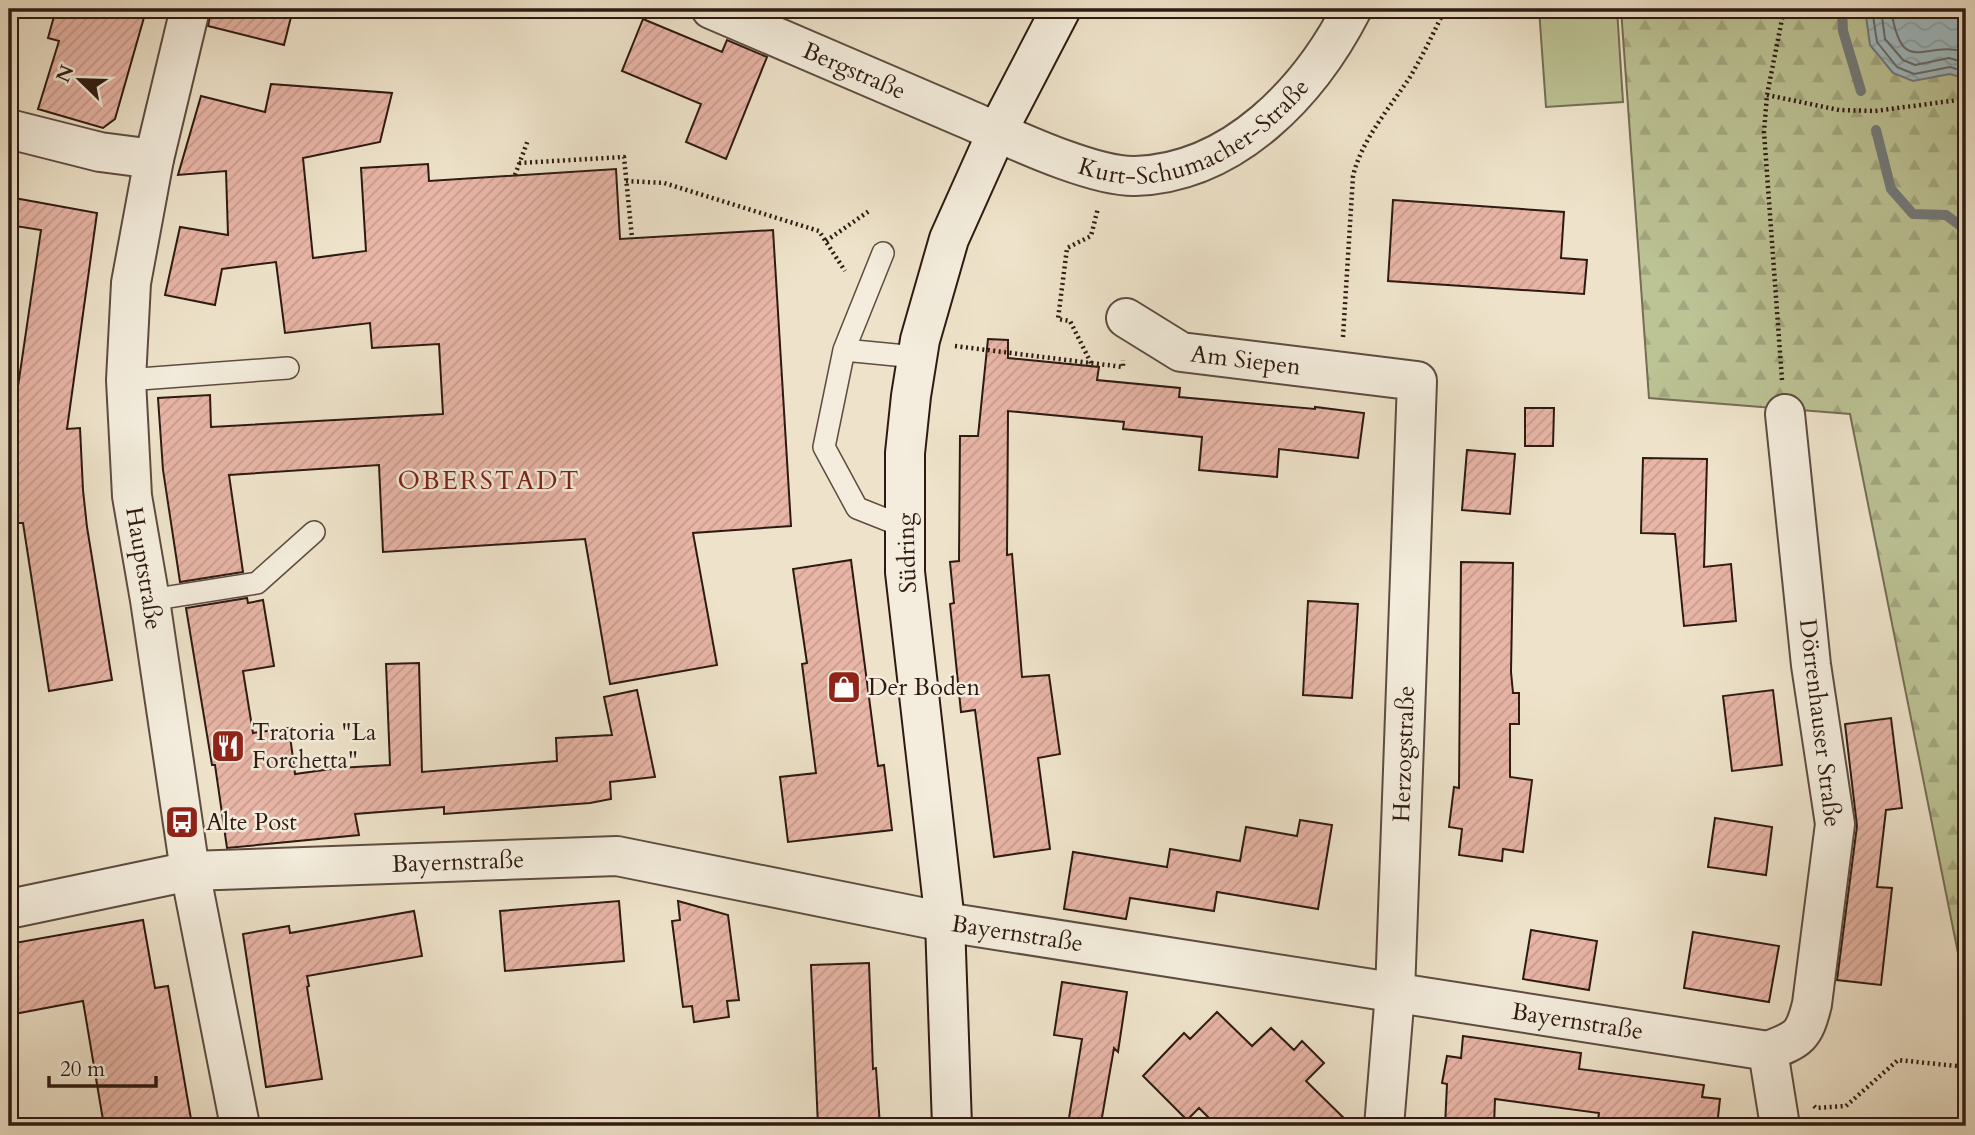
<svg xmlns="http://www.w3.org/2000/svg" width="1975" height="1135" font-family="Cardo,serif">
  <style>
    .forest { fill: url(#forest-firs); stroke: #756e54; stroke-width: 2 }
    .garden { fill: #bcc395; stroke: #756e54; stroke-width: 2 }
    .water { fill: url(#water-waves); stroke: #727b7c; stroke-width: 2 }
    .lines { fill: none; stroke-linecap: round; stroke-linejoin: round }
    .shore { stroke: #666a6a; stroke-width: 2 }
    .stream { stroke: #727b7c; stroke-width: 10 }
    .building { fill: url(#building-hatch); stroke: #2e1a12; stroke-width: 2 }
    .lane-casing { stroke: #5e4c40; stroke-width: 24 }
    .street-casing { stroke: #5e4c40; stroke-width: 42 }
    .secondary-casing { stroke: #2e1a12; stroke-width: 42 }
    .path { stroke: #2e1a12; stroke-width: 4.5; stroke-dasharray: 2 3.5; stroke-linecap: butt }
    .lane { stroke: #f4eddd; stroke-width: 21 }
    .street { stroke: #f4eddd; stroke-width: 38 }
    .secondary { stroke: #f4eddd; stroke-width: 38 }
    .labels { text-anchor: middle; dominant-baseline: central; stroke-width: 5; stroke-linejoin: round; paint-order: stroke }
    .street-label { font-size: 24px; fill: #2e1a12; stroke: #f4eddd }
    .poi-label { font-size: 24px; fill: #2e1a12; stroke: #f4eddd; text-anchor: start }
    .neighbourhood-label { font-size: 26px; letter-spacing: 2px; fill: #7a1f14; stroke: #f4eddd }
  </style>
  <defs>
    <pattern id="forest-firs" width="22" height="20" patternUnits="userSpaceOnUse" patternTransform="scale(1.75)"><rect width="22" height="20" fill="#bcc395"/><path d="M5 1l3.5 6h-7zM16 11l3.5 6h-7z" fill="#a2a77f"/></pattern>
    <pattern id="water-waves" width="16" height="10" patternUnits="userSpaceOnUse" patternTransform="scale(1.75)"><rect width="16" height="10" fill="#9fbbc2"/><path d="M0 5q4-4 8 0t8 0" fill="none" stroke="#89a0a6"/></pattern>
    <pattern id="building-hatch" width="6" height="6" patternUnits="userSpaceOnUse" patternTransform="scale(1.75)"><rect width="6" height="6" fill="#e8b5a6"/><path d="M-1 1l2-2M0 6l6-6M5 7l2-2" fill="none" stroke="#c79b8e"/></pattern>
  </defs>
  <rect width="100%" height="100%" fill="#eee3ca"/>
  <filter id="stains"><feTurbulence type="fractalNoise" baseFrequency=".00286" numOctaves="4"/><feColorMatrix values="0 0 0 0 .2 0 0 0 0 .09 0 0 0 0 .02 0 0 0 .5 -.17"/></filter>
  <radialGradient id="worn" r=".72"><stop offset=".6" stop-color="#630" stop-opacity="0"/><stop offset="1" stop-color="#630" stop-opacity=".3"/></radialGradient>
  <!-- forest -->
  <path class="forest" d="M1621 9H1966V993L1850 414 1649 398Z"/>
  <!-- garden -->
  <path class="garden" d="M1539 9H1617L1623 102 1546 107Z"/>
  <!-- water -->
  <path class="water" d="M1865 9H1966V79L1950 74 1913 81 1893 73 1870 45Z"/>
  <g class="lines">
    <!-- shore -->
    <path class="shore" d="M1872 9 1877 42 1897 67 1914 74 1950 67 1966 72
      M1881 9 1885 39 1903 60 1915 65 1949 58 1966 63
      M1891 9C1902 80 1924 39 1966 52"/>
    <!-- stream -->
    <path class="stream" d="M1842 9 1843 31 1861 91
      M1876 130 1891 189 1913 214 1946 215 1966 230"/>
  </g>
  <!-- building -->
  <path class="building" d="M56 9H125L145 14 115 119 103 128 38 109 59 41 48 38Z
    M211 9H293L284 45 208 26Z
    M643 19 722 52 727 40 767 57 726 159 686 142 701 104 622 71Z
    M271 84 392 93 380 142 303 158 313 258 366 251 361 168 428 164 429 181 616 169 620 239 773 230 791 526 693 533 717 665 610 684 585 539 383 552 379 465 229 475 243 572 180 582 163 470 158 398 210 395 211 427 443 414 439 344 372 348 370 323 285 333 276 262 222 269 215 305 165 295 180 227 228 235 226 171 178 175 201 96 265 112Z
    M9 197 97 213 67 429 80 428 83 490 87 527 112 680 49 691 23 523H16L13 420 41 230 9 225Z
    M1393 200 1564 212 1561 258 1587 260 1584 294 1388 281Z
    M988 339 1008 340V358L1099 367 1097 380 1180 388 1179 397 1315 409V407L1364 413 1358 458 1279 449 1277 477 1199 470 1202 437 1123 429 1124 422 1008 411 1007 555 1012 554 1022 677 1049 675 1060 754 1038 758 1050 849 994 857 975 710 961 712 950 604 954 603 950 562 959 561 960 436H978Z
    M1525 408H1554L1553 446H1525Z
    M1467 450 1515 454 1510 514 1462 510Z
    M1643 458 1707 459 1704 567 1731 564 1736 621 1684 626 1675 534 1641 533Z
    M851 560 878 766 884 765 892 830 788 842 780 777 816 773 802 664 807 663 793 569Z
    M1461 562 1513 563 1511 672 1513 693H1519V724H1510V777L1532 780 1523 852 1503 849 1502 861 1459 855 1462 829 1449 827 1454 787 1459 788Z
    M247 598 248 603 263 600 274 666 243 671 253 733 289 728 295 774 338 768 390 765 386 664 419 663 422 772 557 761 556 738 612 735 604 697 637 690 655 777 610 782 611 799 590 803 444 814V807L355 814 359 835 227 848 215 765H212L186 608Z
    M1308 601 1358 604 1352 698 1303 695Z
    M1773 690 1782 765 1732 771 1723 696Z
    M1891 718 1902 808 1886 810 1877 887 1892 888 1881 985 1837 980 1857 826 1845 724Z
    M1715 818 1772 827 1766 875 1708 867Z
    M1300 820 1332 825 1318 909 1217 892 1214 911 1130 898 1126 919 1064 909 1073 852 1167 867 1170 849 1240 861 1246 827 1297 836Z
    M619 901 624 961 505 971 500 911Z
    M678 901 728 915 739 1000 727 1001 729 1017 694 1022 692 1006 683 1007 672 921 680 920Z
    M414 911 422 956 307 976 309 986 307 987 322 1079 266 1087 243 934 289 926 290 933Z
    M143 920 155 988 168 986 191 1119 149 1126H104L83 1001 9 1015V944Z
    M1531 930 1597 941 1589 990 1523 979Z
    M1693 932 1779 946 1769 1002 1684 988Z
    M869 963 873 1069 876 1068 880 1126H818L811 965Z
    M1062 982 1127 992 1118 1052 1114 1048 1101 1123 1069 1118 1082 1039 1054 1035Z
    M1217 1012 1252 1046 1271 1028 1294 1050 1302 1041 1324 1063 1306 1081 1352 1126H1217L1199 1108 1187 1120 1143 1076 1184 1033 1190 1039Z
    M1463 1036 1581 1053 1579 1069 1704 1085 1702 1097 1720 1099 1717 1126H1597L1599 1113 1495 1099 1494 1126H1445L1447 1084 1442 1083 1447 1056 1461 1058Z"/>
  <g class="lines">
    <!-- lane casing -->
    <g class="lane-casing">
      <path id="lane" d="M844 350 883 253
        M126 380 288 368
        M905 527 857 508 824 447 844 350 916 357
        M150 600 257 583 314 532"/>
    </g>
    <!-- street casing -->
    <g class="street-casing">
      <g id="street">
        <path id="s1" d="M190 9 154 159 131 283 126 380 132 496 150 600 190 871 240 1126"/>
        <path id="s2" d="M711 9C796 45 880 82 965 118 1007 136 1091 177 1135 176 1234 173 1310 91 1352 9"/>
        <path d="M9 129 100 152 154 159"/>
        <path id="s3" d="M1126 318 1181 352 1417 381 1395 993 1384 1126"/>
        <path id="s4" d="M9 909 190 871 617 856 945 922 1768 1051 1780 1126"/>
        <path d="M1768 1051C1799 1039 1804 1037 1812 1004L1835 824 1811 665 1785 414"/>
      </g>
    </g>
    <!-- secondary casing -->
    <g class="secondary-casing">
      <path id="secondary" d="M952 1126 945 922 905 572V453L911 396 920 340 949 239 997 132 1061 9"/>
    </g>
    <!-- path -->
    <path class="path" d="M1767 95 1839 110 1875 111 1966 99
      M519 163 624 157 632 238
      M515 175 528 140
      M626 181 664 183 819 231 845 271
      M826 241 869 211
      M1343 337 1353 176C1362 139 1389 109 1410 77 1423 55 1434 32 1445 9
      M955 346 1123 367V360
      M1091 363 1070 321 1058 319 1067 248 1091 236 1098 208
      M1782 380 1764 132 1767 95 1784 9
      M1814 1106 1816 1108 1846 1106 1898 1060 1966 1067"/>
    <!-- lane -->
    <use href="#lane" class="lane"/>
    <!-- street -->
    <use href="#street" class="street"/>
    <!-- secondary -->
    <use href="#secondary" class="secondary"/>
  </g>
  <!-- icons -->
  <defs>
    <g id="shop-square" transform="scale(1.75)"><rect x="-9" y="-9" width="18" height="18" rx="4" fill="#8f2418" stroke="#f4eddd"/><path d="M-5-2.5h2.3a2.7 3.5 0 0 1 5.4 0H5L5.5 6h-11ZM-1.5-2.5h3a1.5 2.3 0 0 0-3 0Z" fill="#fff"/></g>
    <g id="restaurant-square" transform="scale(1.75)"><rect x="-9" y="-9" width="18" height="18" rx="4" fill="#8f2418" stroke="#f4eddd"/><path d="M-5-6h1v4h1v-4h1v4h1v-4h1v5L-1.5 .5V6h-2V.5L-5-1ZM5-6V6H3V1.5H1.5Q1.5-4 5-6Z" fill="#fff"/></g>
    <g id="bus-square" transform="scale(1.75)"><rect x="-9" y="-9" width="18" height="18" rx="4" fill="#8f2418" stroke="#f4eddd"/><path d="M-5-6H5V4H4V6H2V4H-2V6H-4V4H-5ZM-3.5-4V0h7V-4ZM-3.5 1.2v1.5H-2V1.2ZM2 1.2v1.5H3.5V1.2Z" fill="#fff"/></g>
  </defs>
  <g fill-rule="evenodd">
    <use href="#shop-square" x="844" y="687"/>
    <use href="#restaurant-square" x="228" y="746"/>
    <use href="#bus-square" x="182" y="822"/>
  </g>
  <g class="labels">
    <!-- street labels -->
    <g class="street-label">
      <text stroke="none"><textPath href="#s2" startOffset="156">Bergstraße</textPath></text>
      <text stroke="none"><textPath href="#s2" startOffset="528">Kurt-Schumacher-Straße</textPath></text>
      <text stroke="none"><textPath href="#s3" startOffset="130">Am Siepen</textPath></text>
      <text transform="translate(907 553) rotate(-92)">Südring</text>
      <text stroke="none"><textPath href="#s1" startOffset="567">Hauptstraße</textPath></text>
      <text transform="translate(1820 723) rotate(83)">Dörrenhauser Straße</text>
      <text transform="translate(1404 754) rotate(-88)">Herzogstraße</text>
      <text stroke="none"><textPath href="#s4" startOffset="453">Bayernstraße</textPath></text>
      <text stroke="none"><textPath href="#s4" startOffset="1020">Bayernstraße</textPath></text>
      <text stroke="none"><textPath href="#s4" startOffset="1587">Bayernstraße</textPath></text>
    </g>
    <!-- poi labels -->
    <g class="poi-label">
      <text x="868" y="687">Der Boden</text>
      <text x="252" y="732">Tratoria "La<tspan x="252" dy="28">Forchetta"</tspan></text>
      <text x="206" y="822">Alte Post</text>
    </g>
    <!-- neighbourhood labels -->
    <g class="neighbourhood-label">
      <text x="489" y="480">OBERSTADT</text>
    </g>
  </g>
  <!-- margin -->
  <rect width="1975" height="1135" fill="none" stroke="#eee3ca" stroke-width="35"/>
  <rect x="10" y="10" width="1954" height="1114" fill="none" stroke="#2e1a12" stroke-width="3.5"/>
  <rect x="18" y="18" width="1940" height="1100" fill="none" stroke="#2e1a12" stroke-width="2"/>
  <!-- north arrow -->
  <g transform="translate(80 80) rotate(293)" stroke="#f4eddd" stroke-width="5" paint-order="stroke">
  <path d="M0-5L12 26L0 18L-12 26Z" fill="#2e1a12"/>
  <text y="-10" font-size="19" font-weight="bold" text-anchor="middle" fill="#2e1a12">N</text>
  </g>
  <!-- scale -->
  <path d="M49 1076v10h107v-10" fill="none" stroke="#2e1a12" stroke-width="3.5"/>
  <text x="60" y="1076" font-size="21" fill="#2e1a12" stroke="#f4eddd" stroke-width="5" paint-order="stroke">20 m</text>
  <rect width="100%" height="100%" filter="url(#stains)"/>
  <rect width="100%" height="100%" fill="url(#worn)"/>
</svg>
